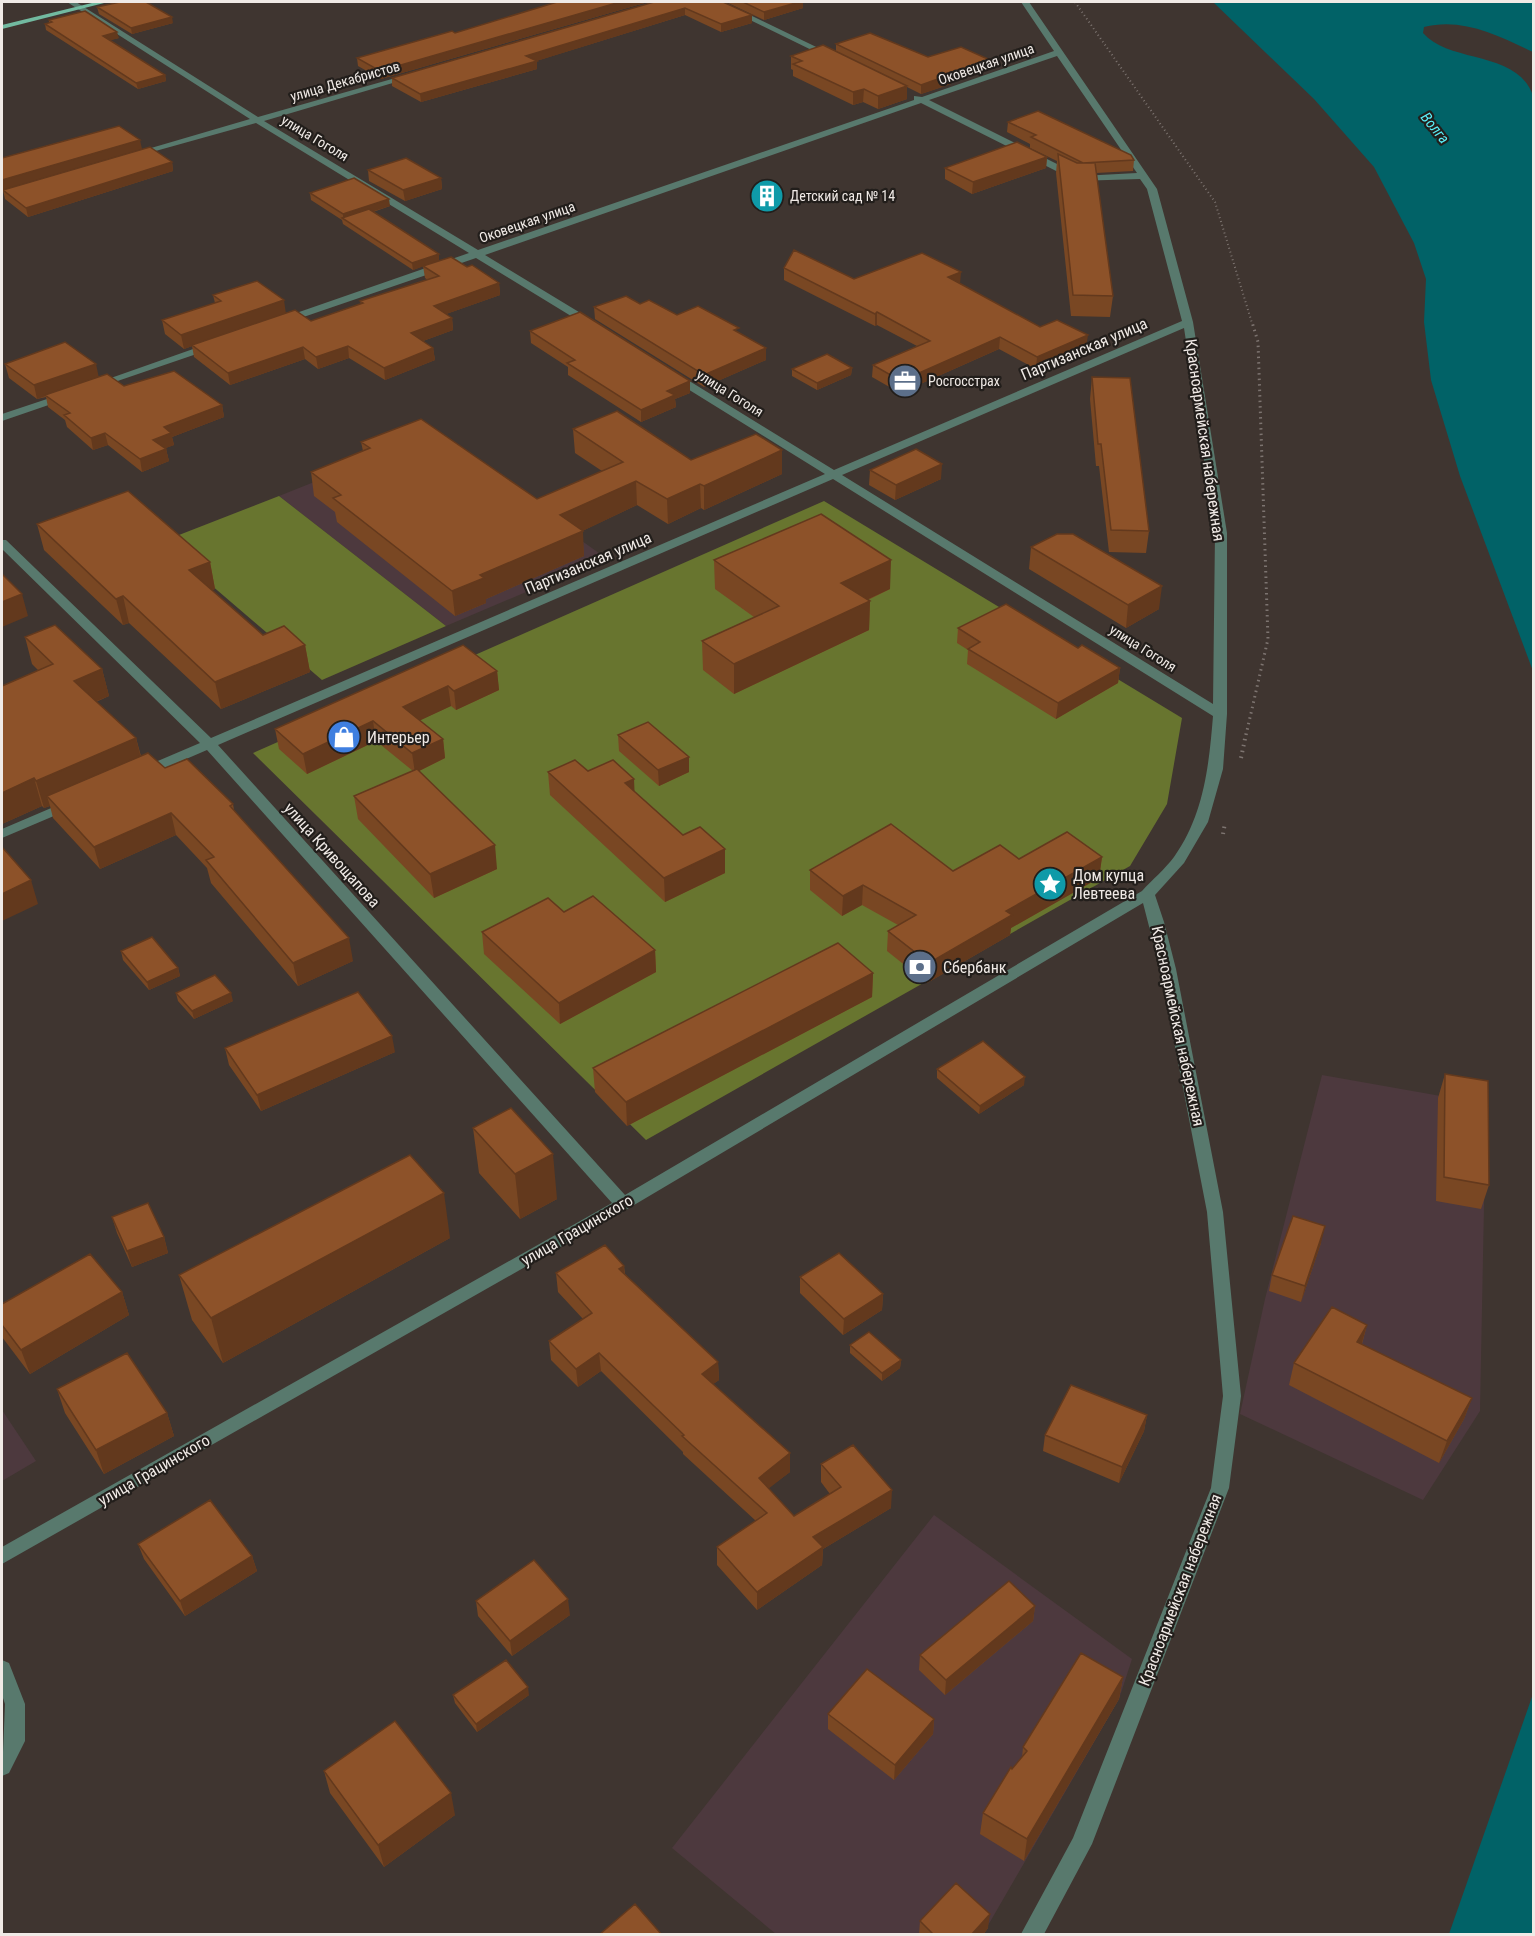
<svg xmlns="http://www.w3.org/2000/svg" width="1535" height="1936" font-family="'Roboto Condensed',sans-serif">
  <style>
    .industrial { fill: #4d393e }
    .forest { fill: #68752f }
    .water { fill: #016267 }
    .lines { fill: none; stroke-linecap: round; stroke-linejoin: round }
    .path-far2 { stroke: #7d7470; stroke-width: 2; stroke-dasharray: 1 3; stroke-linecap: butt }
    .path-far1 { stroke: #7d7470; stroke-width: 3; stroke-dasharray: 1.5 4; stroke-linecap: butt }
    .path { stroke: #7d7470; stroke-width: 4; stroke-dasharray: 1.5 4.5; stroke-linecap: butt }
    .minor { fill: #58796d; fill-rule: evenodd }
    .major { fill: #72baa0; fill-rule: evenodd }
    .wall { fill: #794723 }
    .shaded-wall { fill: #63391d }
    .building { fill: #8d5229; stroke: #63391d; stroke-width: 1.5 }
    .labels { text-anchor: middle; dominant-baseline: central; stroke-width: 4.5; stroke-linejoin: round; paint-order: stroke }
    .far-street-label { font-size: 14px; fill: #f0eae6; stroke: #221e1b }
    .far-poi-label { font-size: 14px; fill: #f0eae6; stroke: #221e1b; text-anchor: start }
    .far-water-label { font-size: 15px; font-style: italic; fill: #5af0f9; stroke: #221e1b }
    .street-label { font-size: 16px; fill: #f0eae6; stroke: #221e1b }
    .poi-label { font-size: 16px; fill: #f0eae6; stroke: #221e1b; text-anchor: start }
  </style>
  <rect width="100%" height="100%" fill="#3f3530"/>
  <!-- industrial -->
  <path class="industrial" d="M432 435 606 558 446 626 279 496Z
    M1322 1075 1486 1104 1480 1411 1423 1500 1240 1414 1265 1299Z
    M2 1410 36 1461 2 1481Z
    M934 1515 1132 1659 1119 1699 983 1934H776L672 1848Z"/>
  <!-- forest -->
  <path class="forest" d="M279 496 446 626 322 680 161 542Z
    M824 501 1182 718 1167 804 1130 866 646 1140 253 753Z"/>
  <!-- water -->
  <path class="water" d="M1213 2H1533V52C1499 36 1463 17 1424 27L1423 33C1450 64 1518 50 1533 96V671L1460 476 1431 380 1424 322 1426 279 1414 243 1374 167 1314 99Z
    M1533 1694V1934H1449Z"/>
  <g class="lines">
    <!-- path-far2 -->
    <path class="path-far2" d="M1075 2 1215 202 1252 323"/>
    <!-- path-far1 -->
    <path class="path-far1" d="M1246 735 1268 639 1258 342 1252 322"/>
    <!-- path -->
    <path class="path" d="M1241 758 1246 734
      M1223 834 1225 823"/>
    <!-- minor -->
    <path class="minor" d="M67 2H76L258 117 413 73V77L264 121 478 250 914 100V96L922 97 1054 51 1021 2H1029L1157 189 1193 322 1227 533V714L1223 769 1208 822 1184 863 1155 895 1164 922 1176 969 1223 1212 1241 1396 1229 1488 1092 1844 1044 1934H1021L1073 1838 1211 1488 1223 1396 1207 1212 1160 969 1143 903 629 1208 2 1564V1547L612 1203 207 750 149 775H139L137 772 139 769 200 743 2 549V540H6L211 738 825 474 670 378V374H678L834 470 1182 321 1147 189 1140 179 1076 181 921 103 485 255 597 323V327H589L476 258 283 324 279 323V319L469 253 256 123 134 157V153L250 119ZM1057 56 1137 173 1081 176 929 100ZM1184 328 1215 533 1213 704 842 475ZM833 479 1213 716C1209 765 1204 815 1174 857 1165 869 1152 880 1142 891L625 1195 218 745Z
      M713 2H723L837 57 830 59Z
      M213 342 218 345 217 347 100 387 96 388 91 385Z
      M65 393 69 394V398L2 421V414Z
      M70 800 75 801 77 804 75 807 2 838V829Z
      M2 1660 9 1663 25 1704V1741L9 1773 2 1776 5 1704 2 1695Z"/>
    <!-- major -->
    <path class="major" d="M96 2H108L2 29V25Z"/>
  </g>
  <!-- wall -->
  <path class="wall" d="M557 2H648L381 79 358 66 357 58 455 33Z
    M654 2H723L752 23 721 32 685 15 536 61 537 69 421 102 392 86V78Z
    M726 2H803V8L764 20Z
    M97 7 173 23 132 34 99 14Z
    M49 20 119 38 110 40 165 75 166 81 138 89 46 30 45 24 49 23Z
    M836 44 928 57 990 60V69L951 82V84L921 94 907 87V99L878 109 863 102 853 105 793 76V70L791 69V56L836 52Z
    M1008 122 1134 160 1133 171 1096 173 1113 296 1110 317 1071 316 1056 173 1057 161 1030 148V144L1007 132Z
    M1047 157 1046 168 972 194 945 179V168Z
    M172 162 173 171 28 217 5 199 3 190Z
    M368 170 441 178 442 189 405 201 369 181Z
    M310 193 390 206 373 212 439 260 467 267 499 283 500 295 446 314 452 318 453 330 423 341 433 348 435 360 385 380 349 358 318 369 305 359 230 385 194 357 192 346 184 349 165 334 162 320 215 303 213 295 286 313 311 321 361 304 360 301 428 280 425 278 423 266 413 270 343 224 342 220 311 200Z
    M784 268 854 279 960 284 1040 327 1086 348 1036 369 999 349 900 393 872 377 873 365 917 346 877 325 875 326 784 280Z
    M640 304 740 333 766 360 704 387 595 319 594 307Z
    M530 331 690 393 675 399 676 407 641 422 568 375V367L531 343Z
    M5 364 99 377 124 386 222 405 224 417 172 437 174 445 165 448 166 449 169 461 142 472 108 445 93 450 67 427 65 420 48 407 46 397 37 399 9 378Z
    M852 368 851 375 817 390 792 376V369Z
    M1092 377 1149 531 1146 553 1109 552 1099 466H1096L1090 399Z
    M573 429 691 460 782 474 704 510 701 508 668 524 637 505 582 531 584 556 486 599V603L455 616 337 522 335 512 314 496 311 472 363 451 361 442 537 499 602 471 575 453Z
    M870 470 941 479 895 500 869 485Z
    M37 524 210 562 215 589 212 590 263 635 305 645 310 672 221 709 129 623 123 625 44 550Z
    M1031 547 1159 609 1126 628 1029 569Z
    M714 560 890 589 868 600 870 601 869 630 734 694 703 670 702 641 754 617 715 589Z
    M958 628 1078 648 1120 668 1118 683 1056 719 967 664 968 650 957 643Z
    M25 637 102 669 109 696 96 702 136 738 141 756 233 804 234 810 353 961 298 986 211 883 207 868 176 835 100 869 53 818 50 806 44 808 42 806 2 824 38 670 32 664Z
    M497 671 499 690 456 710 451 706 420 720 443 739 445 758 419 771 497 869 434 898 358 819 354 796 413 771 376 741 307 774 279 749 275 729Z
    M618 735 689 772 659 786 619 751Z
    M588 771 634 791 725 873 665 902 550 795 548 772Z
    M1102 857 1099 878 1011 928 1010 935 927 983 887 951 888 931 898 925 862 905 842 916 810 890V870L953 871 1019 859Z
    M564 912 655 950 656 972 560 1024 484 954 482 932Z
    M121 951 178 968 180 976 149 990 123 960Z
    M873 973 872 997 627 1126 595 1092 593 1068Z
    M176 993 233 1001 194 1019 178 1001Z
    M225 1048 395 1052 261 1111 229 1065Z
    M937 1069 1024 1085 979 1114 937 1078Z
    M1445 1074 1489 1185 1481 1209 1436 1201 1438 1098Z
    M473 1128 557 1199 520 1219 479 1173Z
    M112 1217 164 1237 168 1253 132 1267 117 1233Z
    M450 1238 223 1363 192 1320 179 1275Z
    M1321 1243 1301 1302 1269 1291 1272 1275Z
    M624 1266 625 1274 718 1362 719 1380 713 1384 790 1472 768 1488 794 1516 830 1494 821 1482V1464L891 1508 823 1549 822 1565 757 1610 717 1565V1547L756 1521 683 1454V1452L601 1371 578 1387 551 1360 549 1341 583 1319 558 1292 556 1273Z
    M800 1277 883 1294 882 1310 843 1335 800 1293Z
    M122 1292 129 1315 30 1374 2 1337V1325Z
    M1367 1325 1362 1344 1472 1398 1464 1419 1439 1463 1289 1385 1294 1363Z
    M850 1345 901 1360 900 1368 882 1381 850 1353Z
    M57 1389 167 1413 174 1436 104 1474 65 1413Z
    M1147 1415 1144 1431 1119 1483 1043 1451 1045 1435Z
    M138 1544 252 1556 257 1571 185 1616 144 1559Z
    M476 1601 570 1615 512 1656 478 1616Z
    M1035 1606 1033 1621 945 1695 919 1670 920 1655Z
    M1123 1677 1119 1699 1024 1861 980 1834 983 1813 1012 1769 1022 1758 1023 1747Z
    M453 1695H529L477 1732 455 1703Z
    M828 1714 934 1719 933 1734 894 1780 828 1729Z
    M324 1771 455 1815 384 1867 330 1793Z
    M920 1921 988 1928 983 1935H919Z"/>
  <!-- shaded-wall -->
  <path class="shaded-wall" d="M620 2H648L381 79 380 71Z
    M799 2H803V8L764 20V12Z
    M685 8V15L527 64 526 56Z
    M752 15V23L721 32V24Z
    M172 17 173 23 132 34 131 28Z
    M117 32 119 38 104 42 103 36Z
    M990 60V69L951 82V84L921 94V85L949 73Z
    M537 61V69L421 102 420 94Z
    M165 75 166 81 138 89 136 83Z
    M907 86V99L878 109V96Z
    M864 89 863 102 853 105V92Z
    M140 140 142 149 2 190V180Z
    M1047 157 1046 168 972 194 973 182Z
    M172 162 173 171 28 217 26 208Z
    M441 178 442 189 405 201 403 190Z
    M389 199 390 206 346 220 343 218V214Z
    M439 254V261L413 270 412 263Z
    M961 272 960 284 948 277Z
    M499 283 500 295 435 318 434 306Z
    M284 300 286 314 184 349 181 335Z
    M877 312V325L875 326V314Z
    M452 318 453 330 412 345 411 333Z
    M1088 335 1086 348 1036 369 1037 357Z
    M1000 337 999 349 900 393 901 381Z
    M348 346 349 358 318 369 316 357Z
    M303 347 305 359 230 385 228 373Z
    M433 348 435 360 385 380 384 368Z
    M766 348V360L704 387V375Z
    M96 364 99 378 37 399 34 385Z
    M852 368 851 375 817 390V383Z
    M690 381V393L675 399 676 407 641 422V410L667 391Z
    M222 405 224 417 172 437 174 445 156 452 153 440 164 427Z
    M105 433 108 445 93 450 91 438Z
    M166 449 169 461 142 472 140 459Z
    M782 450V474L704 510V486Z
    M942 464 941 479 895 500 896 485Z
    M636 481 637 505 570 537 583 531 584 556 486 599V603L455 616 452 591 480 575 560 515Z
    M700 484 701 508 668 524 667 499Z
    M891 560 890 589 840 612 841 583Z
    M210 562 215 589 195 597 189 570Z
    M1162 586 1159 609 1126 628 1128 605Z
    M22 594 28 616 2 627V602Z
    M123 596 129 623 123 625 116 599Z
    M870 601 869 630 734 694V664Z
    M305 645 310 672 221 709 215 682Z
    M1120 668 1118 683 1056 719 1058 703Z
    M102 669 109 696 80 708 74 681Z
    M497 671 499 690 456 710 454 691Z
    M448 686 451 706 406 727 403 707Z
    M373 721 376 741 307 774 303 754Z
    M136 738 143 766 47 796 50 806 44 808 36 781Z
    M443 739 445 758 415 773 412 753Z
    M689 757V772L659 786 658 770Z
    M34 778 42 806 2 824V793Z
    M634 779 635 802 625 783Z
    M171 813 176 835 100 869 94 847Z
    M495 845 497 869 434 898 430 874Z
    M725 849V873L665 902 664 878Z
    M1102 857 1099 878 1011 928 1010 935 927 983 929 963 1006 911Z
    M31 880 38 904 2 921V894Z
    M863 885 862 905 842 916 843 896Z
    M349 938 353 961 298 986 293 963Z
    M655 950 656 972 560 1024 559 1003Z
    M178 968 180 976 149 990 147 982Z
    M873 973 872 997 627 1126 626 1102Z
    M231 993 233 1001 194 1019 192 1011Z
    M392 1036 395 1052 261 1111 257 1095Z
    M1025 1077 1024 1085 979 1114 980 1106Z
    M553 1154 557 1199 520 1219 515 1174Z
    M444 1193 450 1238 223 1363 211 1318Z
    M1325 1226 1321 1243 1301 1302 1305 1286Z
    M164 1237 168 1253 132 1267 127 1251Z
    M624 1266 625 1284 619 1269Z
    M122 1292 129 1315 30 1374 21 1350Z
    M883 1294 882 1310 843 1335 844 1319Z
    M1367 1325 1361 1346 1357 1342Z
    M599 1353 601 1371 578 1387 576 1369Z
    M901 1360 900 1368 882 1381V1373Z
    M718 1362 719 1380 702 1392V1374Z
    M1472 1398 1464 1419 1439 1463 1447 1441Z
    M167 1413 174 1436 104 1474 96 1450Z
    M1147 1415 1144 1431 1119 1483 1122 1467Z
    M790 1453V1472L759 1496V1478Z
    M892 1490 891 1508 823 1549 822 1565 757 1610V1592L813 1537Z
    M252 1556 257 1571 185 1616 180 1601Z
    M568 1599 570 1615 512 1656 510 1641Z
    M1035 1606 1033 1621 945 1695 946 1680Z
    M1123 1677 1119 1699 1024 1861 1027 1839Z
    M528 1687 529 1695 477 1732 476 1724Z
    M934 1719 933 1734 894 1780 895 1765Z
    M451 1793 455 1815 384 1867 378 1845Z
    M990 1914 988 1928 983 1935H971Z"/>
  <!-- building -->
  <path class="building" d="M120 2H146L172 17 131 28 97 7Z
    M557 2H620L380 71 357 58 452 31 455 33Z
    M654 2H723L752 15 721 24 685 8 526 56 537 61 420 94 392 78Z
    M743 2H799L764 12Z
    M85 11 117 32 103 36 165 75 136 83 45 24 52 22 49 20Z
    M870 33 928 57 961 47 990 60 949 73 952 74 921 85 836 44Z
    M823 45 907 86 878 96 864 89 853 92 793 64 802 61 791 56Z
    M1038 111 1131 155 1134 160 1083 163 1031 137 1036 135 1008 122Z
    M119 126 140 140 2 180V158Z
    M1017 142 1047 157 973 182 945 168Z
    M150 147 172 162 26 208 3 190Z
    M1058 154 1077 163H1095L1113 296 1073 295Z
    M406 158 441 178 403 190 368 170Z
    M354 178 389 199 343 214 310 193Z
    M369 209 439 254 412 263 342 218Z
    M794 250 854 279 922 253 961 272 948 277 1040 327 1057 320 1088 335 1037 357 1000 337 901 381 873 365 930 341 877 312 875 314 784 268Z
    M451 257 467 267 472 265 499 283 434 306 452 318 411 333 433 348 384 368 348 346 316 357 303 347 228 373 192 345 295 310 311 321 363 303 360 301 439 276 423 266Z
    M257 281 284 300 181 335 162 320 221 301 213 295Z
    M626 296 640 304 649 300 677 315 698 306 739 328 734 330 766 348 704 375 594 307Z
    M580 312 690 381 667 391 675 395 641 410 567 363 575 360 530 331Z
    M65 342 96 364 34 385 5 364Z
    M827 354 852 368 817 383 792 369Z
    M174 371 222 405 164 427 171 433 153 440 166 449 140 459 105 433 91 438 64 415 70 413 45 395 107 374 124 386Z
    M1092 377 1130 378 1149 531 1111 530 1101 444H1098Z
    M617 411 691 460 756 434 782 450 704 486 700 484 667 499 636 481 560 515 583 531 480 575 484 578 452 591 333 498 341 495 311 472 370 448 361 442 421 419 537 499 623 462 573 429Z
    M916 449 942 464 896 485 870 470Z
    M128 491 210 562 189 570 263 635 284 626 305 645 215 682 123 596 116 599 37 524Z
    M821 514 891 560 841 583 870 601 734 664 702 641 779 606 714 560Z
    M1057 534H1073L1162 586 1128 605 1031 547Z
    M2 574 22 594 2 602Z
    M1006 604 1078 648 1082 645 1120 668 1058 703 968 649 980 642 958 628Z
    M55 625 102 669 74 681 136 738 36 781 34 778 2 793V686L53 664 25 637Z
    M463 645 497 671 454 691 448 686 403 707 443 739 412 753 373 721 303 754 275 729Z
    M648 722 689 757 658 770 618 735Z
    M148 753 165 768 187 759 233 804 230 806 349 938 293 963 206 860 214 857 171 813 94 847 47 796Z
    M575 760 588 771 613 760 634 779 625 783 683 835 700 827 725 849 664 878 548 772Z
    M417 769 495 845 430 874 354 796Z
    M891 824 953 871 1000 845 1019 859 1067 832 1102 857 1006 911 1012 915 929 963 888 931 916 915 863 885 843 896 810 870Z
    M2 847 31 880 2 894Z
    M593 896 655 950 559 1003 482 932 548 898 564 912Z
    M152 937 178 968 147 982 121 951Z
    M838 943 873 973 626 1102 593 1068Z
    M215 975 231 993 192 1011 176 993Z
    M358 992 392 1036 257 1095 225 1048Z
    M983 1041 1025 1077 980 1106 937 1069Z
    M1445 1074 1488 1081 1489 1185 1444 1177Z
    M511 1108 553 1154 515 1174 473 1128Z
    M410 1155 444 1193 211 1318 179 1275Z
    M148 1203 164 1237 127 1251 112 1217Z
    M1293 1216 1325 1226 1305 1286 1272 1275Z
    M605 1245 624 1266 619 1269 718 1362 702 1374 790 1453 759 1478 794 1516 841 1487 821 1464 853 1445 892 1490 813 1537 823 1547 757 1592 717 1547 767 1513 682 1436 684 1435 599 1353 576 1369 549 1341 592 1313 556 1273Z
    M839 1253 883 1294 844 1319 800 1277Z
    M90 1254 122 1292 21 1350 2 1325V1304Z
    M1332 1307 1367 1325 1357 1342 1472 1398 1447 1441 1294 1363Z
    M869 1332 901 1360 882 1373 850 1345Z
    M127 1353 167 1413 96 1450 57 1389Z
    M1071 1385 1147 1415 1122 1467 1045 1435Z
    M210 1500 252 1556 180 1601 138 1544Z
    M534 1560 568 1599 510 1641 476 1601Z
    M1009 1581 1035 1606 946 1680 920 1655Z
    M1081 1653 1123 1677 1027 1839 983 1813 1011 1767 1012 1769 1027 1751 1023 1747Z
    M506 1660 528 1687 476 1724 453 1695Z
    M867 1669 934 1719 895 1765 828 1714Z
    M395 1721 451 1793 378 1845 324 1771Z
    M956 1883 990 1914 971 1935H934L920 1921Z
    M635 1904 662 1935H599Z"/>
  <!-- icons -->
  <defs>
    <g id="building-disc" transform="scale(1.725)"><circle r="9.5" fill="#0f9aa8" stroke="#221e1b"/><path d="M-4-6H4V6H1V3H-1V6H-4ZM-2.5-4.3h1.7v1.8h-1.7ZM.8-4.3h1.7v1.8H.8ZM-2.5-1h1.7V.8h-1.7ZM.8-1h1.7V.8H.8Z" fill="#fff"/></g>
    <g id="office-disc" transform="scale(1.725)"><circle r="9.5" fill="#5c6f8a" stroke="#221e1b"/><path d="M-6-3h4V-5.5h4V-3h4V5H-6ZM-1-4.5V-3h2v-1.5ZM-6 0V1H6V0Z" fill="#fff"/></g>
    <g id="shop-disc" transform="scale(1.725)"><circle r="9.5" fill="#3f7fe0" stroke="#221e1b"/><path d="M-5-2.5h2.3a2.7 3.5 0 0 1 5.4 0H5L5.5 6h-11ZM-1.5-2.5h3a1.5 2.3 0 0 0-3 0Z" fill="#fff"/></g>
    <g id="sight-disc" transform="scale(1.725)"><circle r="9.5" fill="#0f9aa8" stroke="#221e1b"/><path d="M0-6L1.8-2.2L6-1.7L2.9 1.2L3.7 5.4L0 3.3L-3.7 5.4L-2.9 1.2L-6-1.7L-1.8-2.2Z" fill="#fff"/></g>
    <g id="bank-disc" transform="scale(1.725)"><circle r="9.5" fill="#5c6f8a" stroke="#221e1b"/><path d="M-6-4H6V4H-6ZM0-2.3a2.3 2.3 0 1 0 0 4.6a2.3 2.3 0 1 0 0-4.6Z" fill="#fff"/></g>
  </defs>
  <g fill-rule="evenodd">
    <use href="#building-disc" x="767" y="196"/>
    <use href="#office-disc" x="905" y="381"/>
    <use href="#shop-disc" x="344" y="737"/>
    <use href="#sight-disc" x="1050" y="884"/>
    <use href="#bank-disc" x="920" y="967"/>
  </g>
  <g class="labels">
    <!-- far-street labels -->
    <g class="far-street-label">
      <text transform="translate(986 64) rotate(-19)">Оковецкая улица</text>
      <text transform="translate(345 81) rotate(-16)">улица Декабристов</text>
      <text transform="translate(315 138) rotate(31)">улица Гоголя</text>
      <text transform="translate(527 222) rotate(-19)">Оковецкая улица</text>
      <text transform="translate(730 393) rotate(32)">улица Гоголя</text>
      <text transform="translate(1143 648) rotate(32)">улица Гоголя</text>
    </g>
    <!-- far-poi labels -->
    <g class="far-poi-label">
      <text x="790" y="196">Детский сад № 14</text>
      <text x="928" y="381">Росгосстрах</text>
    </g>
    <!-- far-water labels -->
    <g class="far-water-label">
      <text transform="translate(1435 128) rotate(51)">Волга</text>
    </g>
    <!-- street labels -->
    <g class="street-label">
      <text transform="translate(1084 349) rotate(-23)">Партизанская улица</text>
      <text transform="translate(1205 440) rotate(82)">Красноармейская набережная</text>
      <text transform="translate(588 563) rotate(-23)">Партизанская улица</text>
      <text transform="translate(332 855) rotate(48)">улица Кривощапова</text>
      <text transform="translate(1178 1026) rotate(78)">Красноармейская набережная</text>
      <text transform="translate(577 1230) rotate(-30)">улица Грацинского</text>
      <text transform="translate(154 1470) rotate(-30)">улица Грацинского</text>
      <text transform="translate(1180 1590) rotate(-69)">Красноармейская набережная</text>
    </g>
    <!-- poi labels -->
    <g class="poi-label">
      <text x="367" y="737">Интерьер</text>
      <text x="1073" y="875">Дом купца<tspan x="1073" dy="18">Левтеева</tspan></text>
      <text x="943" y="967">Сбербанк</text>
    </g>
  </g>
  <!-- border -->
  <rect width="1535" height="1936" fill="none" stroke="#f0eae6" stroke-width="6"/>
</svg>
